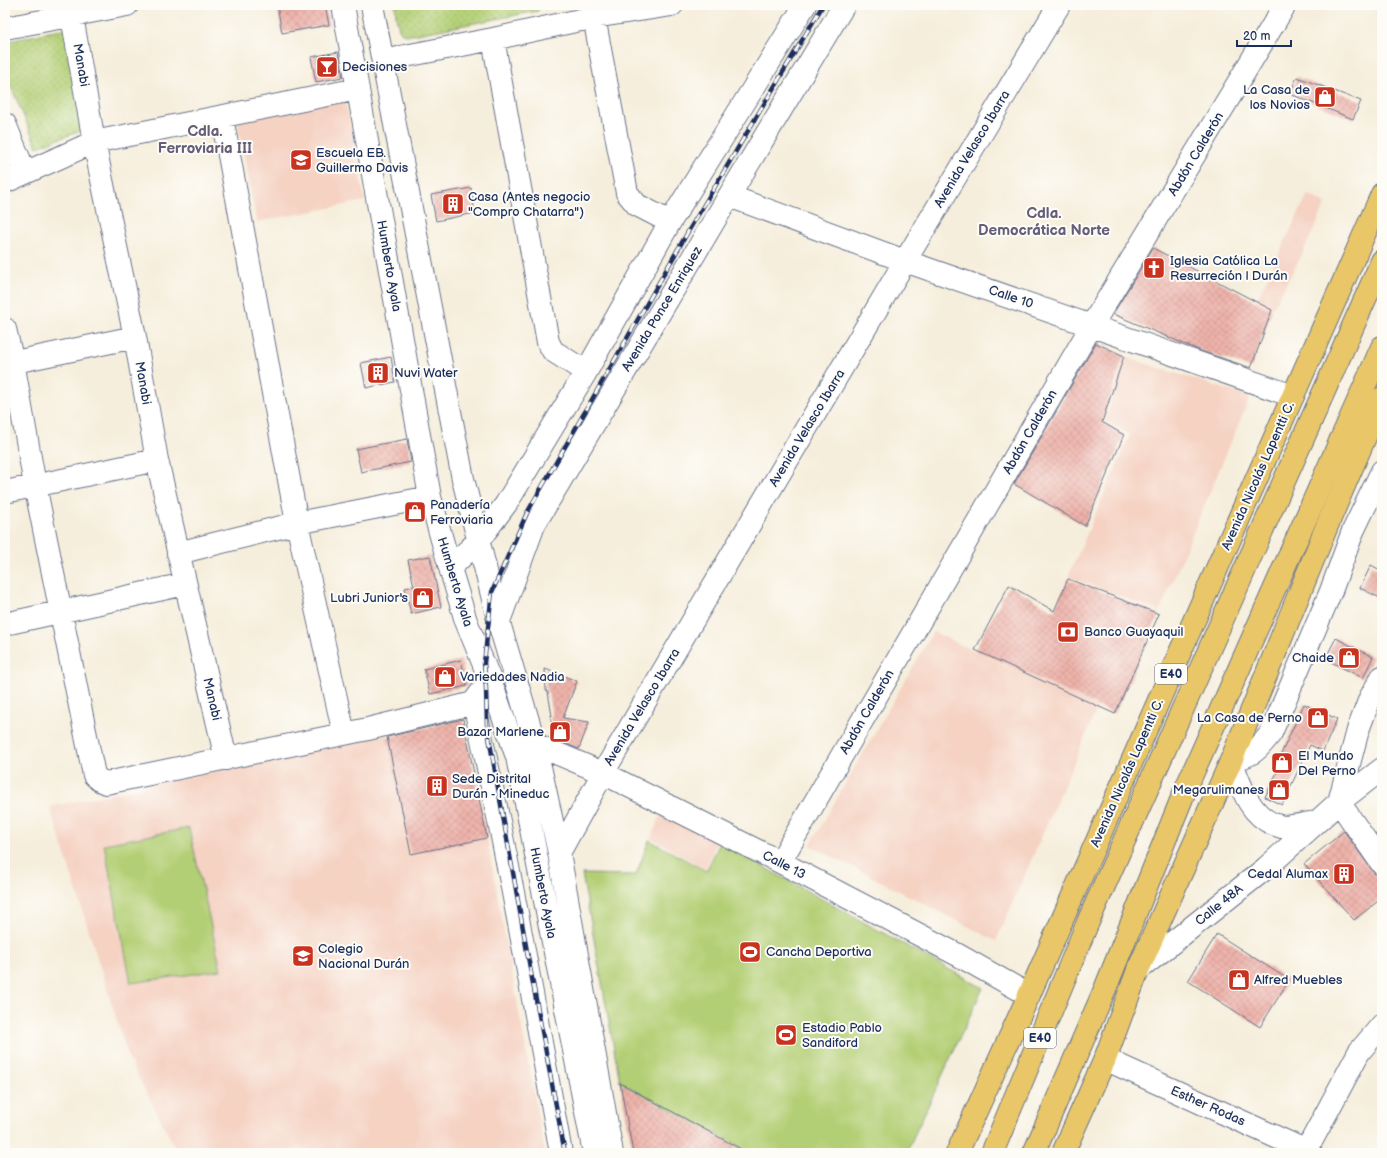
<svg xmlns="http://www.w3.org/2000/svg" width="1387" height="1158" font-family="'Balsamiq Sans',sans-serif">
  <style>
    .built { fill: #f5d2c2 }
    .grass { fill: #b3cf75; stroke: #677f6a }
    .park { fill: url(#park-dots); stroke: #677f6a }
    .building { fill: url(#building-cross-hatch) }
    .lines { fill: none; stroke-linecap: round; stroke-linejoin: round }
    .minor-casing { stroke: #68728a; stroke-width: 24 }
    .major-casing { stroke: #68728a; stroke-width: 24 }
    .highway-casing { stroke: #68728a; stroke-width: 24 }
    .minor { stroke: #fff; stroke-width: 22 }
    .major { stroke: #e9c769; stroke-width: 22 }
    .highway { stroke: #e9c769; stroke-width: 22 }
    .rail-casing { stroke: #1b2f5e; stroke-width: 4.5 }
    .rail { stroke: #fdfcf7; stroke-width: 3; stroke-dasharray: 9; stroke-linecap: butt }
    .labels { text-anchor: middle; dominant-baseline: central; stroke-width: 4; stroke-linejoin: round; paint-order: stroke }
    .shield { fill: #fdfcf7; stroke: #5f6c8c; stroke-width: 1 }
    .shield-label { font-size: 12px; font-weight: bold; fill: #1b2f5e }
    .street-label { font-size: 13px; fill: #1b2f5e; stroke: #fdfcf7 }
    .poi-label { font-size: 13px; fill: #1b2f5e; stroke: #fdfcf7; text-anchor: start }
    .quarter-label { font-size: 15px; font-weight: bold; fill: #655d79; stroke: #fdfcf7 }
  </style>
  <defs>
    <pattern id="park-dots" width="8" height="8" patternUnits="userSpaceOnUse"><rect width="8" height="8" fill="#b3cf75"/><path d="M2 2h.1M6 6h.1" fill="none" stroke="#99b268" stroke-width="1.8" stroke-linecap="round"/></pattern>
    <pattern id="building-cross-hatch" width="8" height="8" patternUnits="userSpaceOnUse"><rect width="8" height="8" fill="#eeb3aa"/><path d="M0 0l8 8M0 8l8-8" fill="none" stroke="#cc9a95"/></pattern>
  </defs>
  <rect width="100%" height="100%" fill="#fdfcf7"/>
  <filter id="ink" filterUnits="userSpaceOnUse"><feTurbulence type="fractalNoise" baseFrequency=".025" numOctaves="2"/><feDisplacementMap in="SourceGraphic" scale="8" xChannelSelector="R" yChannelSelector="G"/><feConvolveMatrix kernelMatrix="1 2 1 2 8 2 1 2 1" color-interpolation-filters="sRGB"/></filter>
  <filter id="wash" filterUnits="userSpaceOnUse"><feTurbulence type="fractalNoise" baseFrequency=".012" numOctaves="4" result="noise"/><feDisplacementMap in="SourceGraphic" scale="16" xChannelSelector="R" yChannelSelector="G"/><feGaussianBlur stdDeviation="0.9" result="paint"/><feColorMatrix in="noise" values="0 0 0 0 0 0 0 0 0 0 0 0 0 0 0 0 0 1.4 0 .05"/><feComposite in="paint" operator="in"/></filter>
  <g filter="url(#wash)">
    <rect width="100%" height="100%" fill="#f6eedc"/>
    <!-- built -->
    <path class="built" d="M345 98 365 201 257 222 237 119Z
      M1308 194 1326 204 1301 257 1272 309 1256 301Z
      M1125 357 1250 397 1160 611 1068 577 1130 435 1105 421Z
      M933 632 1098 707 996 941 810 845Z
      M386 734 411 854 487 838 545 1153H178L129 1059 50 807Z
      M662 811 717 842 705 869 651 838Z"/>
    <!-- grass -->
    <path class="grass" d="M189 828 221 970 131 983 104 844Z
      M649 840 706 871 720 843 983 988 906 1153H751L620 1082 582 874 636 875Z"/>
    <!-- park -->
    <path class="park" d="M395 5H537L538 11 412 35C410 35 408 35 405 35 396 32 396 13 395 5Z
      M67 28 89 128 37 147 5 73V42Z"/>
    <g id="blocks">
      <!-- building -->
      <path class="building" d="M277 5H325L329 25 282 33Z
        M338 52 343 77 316 82 311 57Z
        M1297 77 1361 101 1353 119 1290 94Z
        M471 188 475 213 436 221 431 195Z
        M1153 248 1272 310 1251 368 1201 351 1113 314Z
        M1096 343 1124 356 1102 422 1124 435 1085 526 1014 484Z
        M391 357 395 382 366 388 361 363Z
        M407 439 411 462 361 472 356 449Z
        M430 556 441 607 411 614 405 588 414 586 408 560Z
        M1371 565 1382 571V599L1360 588Z
        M1068 579 1159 614 1115 714 975 650 1009 585 1054 611Z
        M1336 638 1373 657 1363 678 1325 659Z
        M461 660 467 686 430 694 424 669Z
        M545 669 577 681 563 718 589 722 579 749 559 741 557 735 556 738 550 716H552L548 692 546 691Z
        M1304 704 1337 719 1323 751 1310 745 1282 805 1265 797 1280 766 1276 765Z
        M463 719 487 838 411 854 387 737Z
        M1344 831 1382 884V898L1354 920 1304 864Z
        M1217 934 1289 980 1260 1027 1188 981Z
        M620 1083 748 1153H633Z"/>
    </g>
  </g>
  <g filter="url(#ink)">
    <use href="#blocks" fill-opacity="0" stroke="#68728a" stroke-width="1"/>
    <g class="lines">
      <!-- minor casing -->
      <g class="minor-casing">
        <path id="minor" d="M70 5 94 142 135 337 157 460 226 759
          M343 5 430 497 450 568 466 621 491 682 517 757 594 1153
          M372 5 463 479 499 623 535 744 559 853 612 1153
          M594 17 627 193 637 205 670 222
          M5 28 127 5
          M493 39 548 342 553 351 586 372
          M384 62 405 56 493 39 594 17 672 5
          M222 117 297 523 344 734
          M5 124 25 173
          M5 182 94 142 358 89
          M729 196 905 261 1293 396
          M5 329 13 362 35 485 94 775 99 780 106 783 368 729 474 703
          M5 364 135 337
          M5 492 157 460
          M178 553 297 523 430 497
          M450 568 479 540 506 504 586 372 670 222 805 5
          M5 624 185 584
          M498 624 534 525 729 196 844 5
          M1382 677 1370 698 1358 730 1339 802 1382 864
          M482 691 476 699 474 703C507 852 534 1003 561 1153
          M535 744 603 773 780 862 958 955 1029 995
          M1315 822C1304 824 1293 827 1282 827 1279 826 1276 825 1273 824 1248 813 1241 785 1231 761 1253 755 1257 751 1271 733L1331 591 1353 531 1382 471
          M559 853 603 773 905 261 1059 5
          M780 862 1092 325 1285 5
          M1138 970 1266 868 1339 802 1382 769
          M1105 1059 1311 1153
          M1305 1153 1359 1052 1382 1025"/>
      </g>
      <!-- major casing -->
      <g class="major-casing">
        <path id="major" d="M957 1153 1029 995 1382 194
          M1063 1153 1105 1059 1138 970 1231 761 1331 516 1382 398"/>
      </g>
      <!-- highway casing -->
      <g class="highway-casing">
        <path id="highway" d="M1340 441 1359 449
          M992 1153 1088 922 1382 261
          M1034 1153 1105 989 1186 788 1382 347"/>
      </g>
      <!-- minor -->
      <use href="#minor" class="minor"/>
      <!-- major -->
      <use href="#major" class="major"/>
      <!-- highway -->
      <use href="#highway" class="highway"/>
      <!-- rail casing -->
      <g class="rail-casing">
        <path id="rail" d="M565 1153 528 957 487 726 486 688 484 663 492 592 527 513 689 230 823 5"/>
      </g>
      <!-- rail -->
      <use href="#rail" class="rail"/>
    </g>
  </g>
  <!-- icons -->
  <defs>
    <g id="bar-square" transform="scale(1.15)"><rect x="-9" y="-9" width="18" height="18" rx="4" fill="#c8321e" stroke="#fdfcf7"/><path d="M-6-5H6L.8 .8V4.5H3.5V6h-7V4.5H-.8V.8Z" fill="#fff"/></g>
    <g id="shop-square" transform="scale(1.15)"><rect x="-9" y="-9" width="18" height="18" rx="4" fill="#c8321e" stroke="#fdfcf7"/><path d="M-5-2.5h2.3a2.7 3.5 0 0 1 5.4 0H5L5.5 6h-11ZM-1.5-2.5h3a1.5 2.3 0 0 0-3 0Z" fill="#fff"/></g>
    <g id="school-square" transform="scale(1.15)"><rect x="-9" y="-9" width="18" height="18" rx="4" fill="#c8321e" stroke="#fdfcf7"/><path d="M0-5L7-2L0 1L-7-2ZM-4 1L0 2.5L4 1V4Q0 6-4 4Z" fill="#fff"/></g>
    <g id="building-square" transform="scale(1.15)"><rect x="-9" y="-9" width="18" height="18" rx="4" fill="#c8321e" stroke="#fdfcf7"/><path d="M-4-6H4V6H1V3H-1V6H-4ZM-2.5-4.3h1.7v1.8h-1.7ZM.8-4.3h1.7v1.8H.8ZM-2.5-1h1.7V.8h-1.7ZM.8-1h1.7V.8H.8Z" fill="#fff"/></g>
    <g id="church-square" transform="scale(1.15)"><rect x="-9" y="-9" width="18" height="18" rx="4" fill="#c8321e" stroke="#fdfcf7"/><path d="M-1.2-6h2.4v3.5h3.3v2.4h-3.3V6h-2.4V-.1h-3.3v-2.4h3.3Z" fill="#fff"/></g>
    <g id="bank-square" transform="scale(1.15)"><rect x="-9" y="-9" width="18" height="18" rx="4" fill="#c8321e" stroke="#fdfcf7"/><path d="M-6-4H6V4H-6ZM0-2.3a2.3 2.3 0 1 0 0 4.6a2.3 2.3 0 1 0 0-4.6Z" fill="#fff"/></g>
    <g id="stadium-square" transform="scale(1.15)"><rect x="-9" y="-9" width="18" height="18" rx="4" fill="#c8321e" stroke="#fdfcf7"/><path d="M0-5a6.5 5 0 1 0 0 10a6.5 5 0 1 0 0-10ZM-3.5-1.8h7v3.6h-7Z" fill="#fff"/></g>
  </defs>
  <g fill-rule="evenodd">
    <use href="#bar-square" x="327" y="67"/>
    <use href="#shop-square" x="1325" y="97"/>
    <use href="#school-square" x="301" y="160"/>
    <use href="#building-square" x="453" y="204"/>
    <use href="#church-square" x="1154" y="268"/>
    <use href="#building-square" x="378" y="373"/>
    <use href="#shop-square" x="415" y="512"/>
    <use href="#shop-square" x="423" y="598"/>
    <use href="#bank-square" x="1068" y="632"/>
    <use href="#shop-square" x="1349" y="658"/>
    <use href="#shop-square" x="445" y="677"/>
    <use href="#shop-square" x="1318" y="718"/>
    <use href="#shop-square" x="560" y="732"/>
    <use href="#shop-square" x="1282" y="763"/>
    <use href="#building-square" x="437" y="786"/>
    <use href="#shop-square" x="1279" y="790"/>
    <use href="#building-square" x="1344" y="874"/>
    <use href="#stadium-square" x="750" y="952"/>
    <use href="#school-square" x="303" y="956"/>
    <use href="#shop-square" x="1239" y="980"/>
    <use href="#stadium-square" x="786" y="1035"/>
  </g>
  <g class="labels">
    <!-- shield labels -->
    <g class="shield">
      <rect x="1155" y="664" width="32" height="20" rx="3"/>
      <rect x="1024" y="1028" width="32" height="20" rx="3"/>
    </g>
    <g class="shield-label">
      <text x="1171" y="674">E40</text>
      <text x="1040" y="1038">E40</text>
    </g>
    <!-- street labels -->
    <g class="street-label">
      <text transform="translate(81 65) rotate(80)">Manabi</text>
      <text transform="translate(972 149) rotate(-59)">Avenida Velasco Ibarra</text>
      <text transform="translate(1196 154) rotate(-59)">Abdón Calderón</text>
      <text transform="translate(389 266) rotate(80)">Humberto Ayala</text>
      <text transform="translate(1011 297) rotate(19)">Calle 10</text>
      <text transform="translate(662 309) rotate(-59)">Avenida Ponce Enriquez</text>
      <text transform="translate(143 383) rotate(80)">Manabi</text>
      <text transform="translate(807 428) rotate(-59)">Avenida Velasco Ibarra</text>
      <text transform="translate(1030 432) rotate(-60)">Abdón Calderón</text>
      <text transform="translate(1258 476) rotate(-66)">Avenida Nicolás Lapentti C.</text>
      <text transform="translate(455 582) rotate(73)">Humberto Ayala</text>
      <text transform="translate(212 699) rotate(77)">Manabi</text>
      <text transform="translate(642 707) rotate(-59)">Avenida Velasco Ibarra</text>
      <text transform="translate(867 712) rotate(-60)">Abdón Calderón</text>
      <text transform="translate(1127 773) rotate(-66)">Avenida Nicolás Lapentti C.</text>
      <text transform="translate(784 865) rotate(27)">Calle 13</text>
      <text transform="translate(543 893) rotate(79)">Humberto Ayala</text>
      <text transform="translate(1219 905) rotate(-39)">Calle 48A</text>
      <text transform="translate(1208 1106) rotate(24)">Esther Rodas</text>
    </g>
    <!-- poi labels -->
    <g class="poi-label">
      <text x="342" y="67">Decisiones</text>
      <text x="1310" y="90" text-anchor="end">La Casa de<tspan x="1310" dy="15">los Novios</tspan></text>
      <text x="316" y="153">Escuela EB.<tspan x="316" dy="15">Guillermo Davis</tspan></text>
      <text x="468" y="197">Casa (Antes negocio<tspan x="468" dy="15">"Compro Chatarra")</tspan></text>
      <text x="1170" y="261">Iglesia Católica La<tspan x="1170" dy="15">Resurreción | Durán</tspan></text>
      <text x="394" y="373">Nuvi Water</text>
      <text x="430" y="505">Panadería<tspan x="430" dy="15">Ferroviaria</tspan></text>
      <text x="408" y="598" text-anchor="end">Lubri Junior's</text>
      <text x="1084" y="632">Banco Guayaquil</text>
      <text x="1334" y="658" text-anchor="end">Chaide</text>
      <text x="460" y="677">Variedades Nadia</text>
      <text x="1302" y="718" text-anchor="end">La Casa de Perno</text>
      <text x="544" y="732" text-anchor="end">Bazar Marlene</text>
      <text x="1298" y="756">El Mundo<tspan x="1298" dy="15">Del Perno</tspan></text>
      <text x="452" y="779">Sede Distrital<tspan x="452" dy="15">Durán - Mineduc</tspan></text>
      <text x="1264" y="790" text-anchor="end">Megarulimanes</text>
      <text x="1328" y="874" text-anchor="end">Cedal Alumax</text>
      <text x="318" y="949">Colegio<tspan x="318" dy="15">Nacional Durán</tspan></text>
      <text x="766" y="952">Cancha Deportiva</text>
      <text x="1254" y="980">Alfred Muebles</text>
      <text x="802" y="1028">Estadio Pablo<tspan x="802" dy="15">Sandiford</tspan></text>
    </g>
    <!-- quarter labels -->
    <g class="quarter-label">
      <text x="205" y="131">Cdla.<tspan x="205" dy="17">Ferroviaria III</tspan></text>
      <text x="1044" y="213">Cdla.<tspan x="1044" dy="17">Democrática Norte</tspan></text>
    </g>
  </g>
  <!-- margin -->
  <rect width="1387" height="1158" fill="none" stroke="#fdfcf7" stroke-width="20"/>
  <!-- scale -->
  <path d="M1237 40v6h54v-6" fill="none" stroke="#1b2f5e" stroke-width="2"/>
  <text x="1243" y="40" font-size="12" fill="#1b2f5e" stroke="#fdfcf7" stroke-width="3" paint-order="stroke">20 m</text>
</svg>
